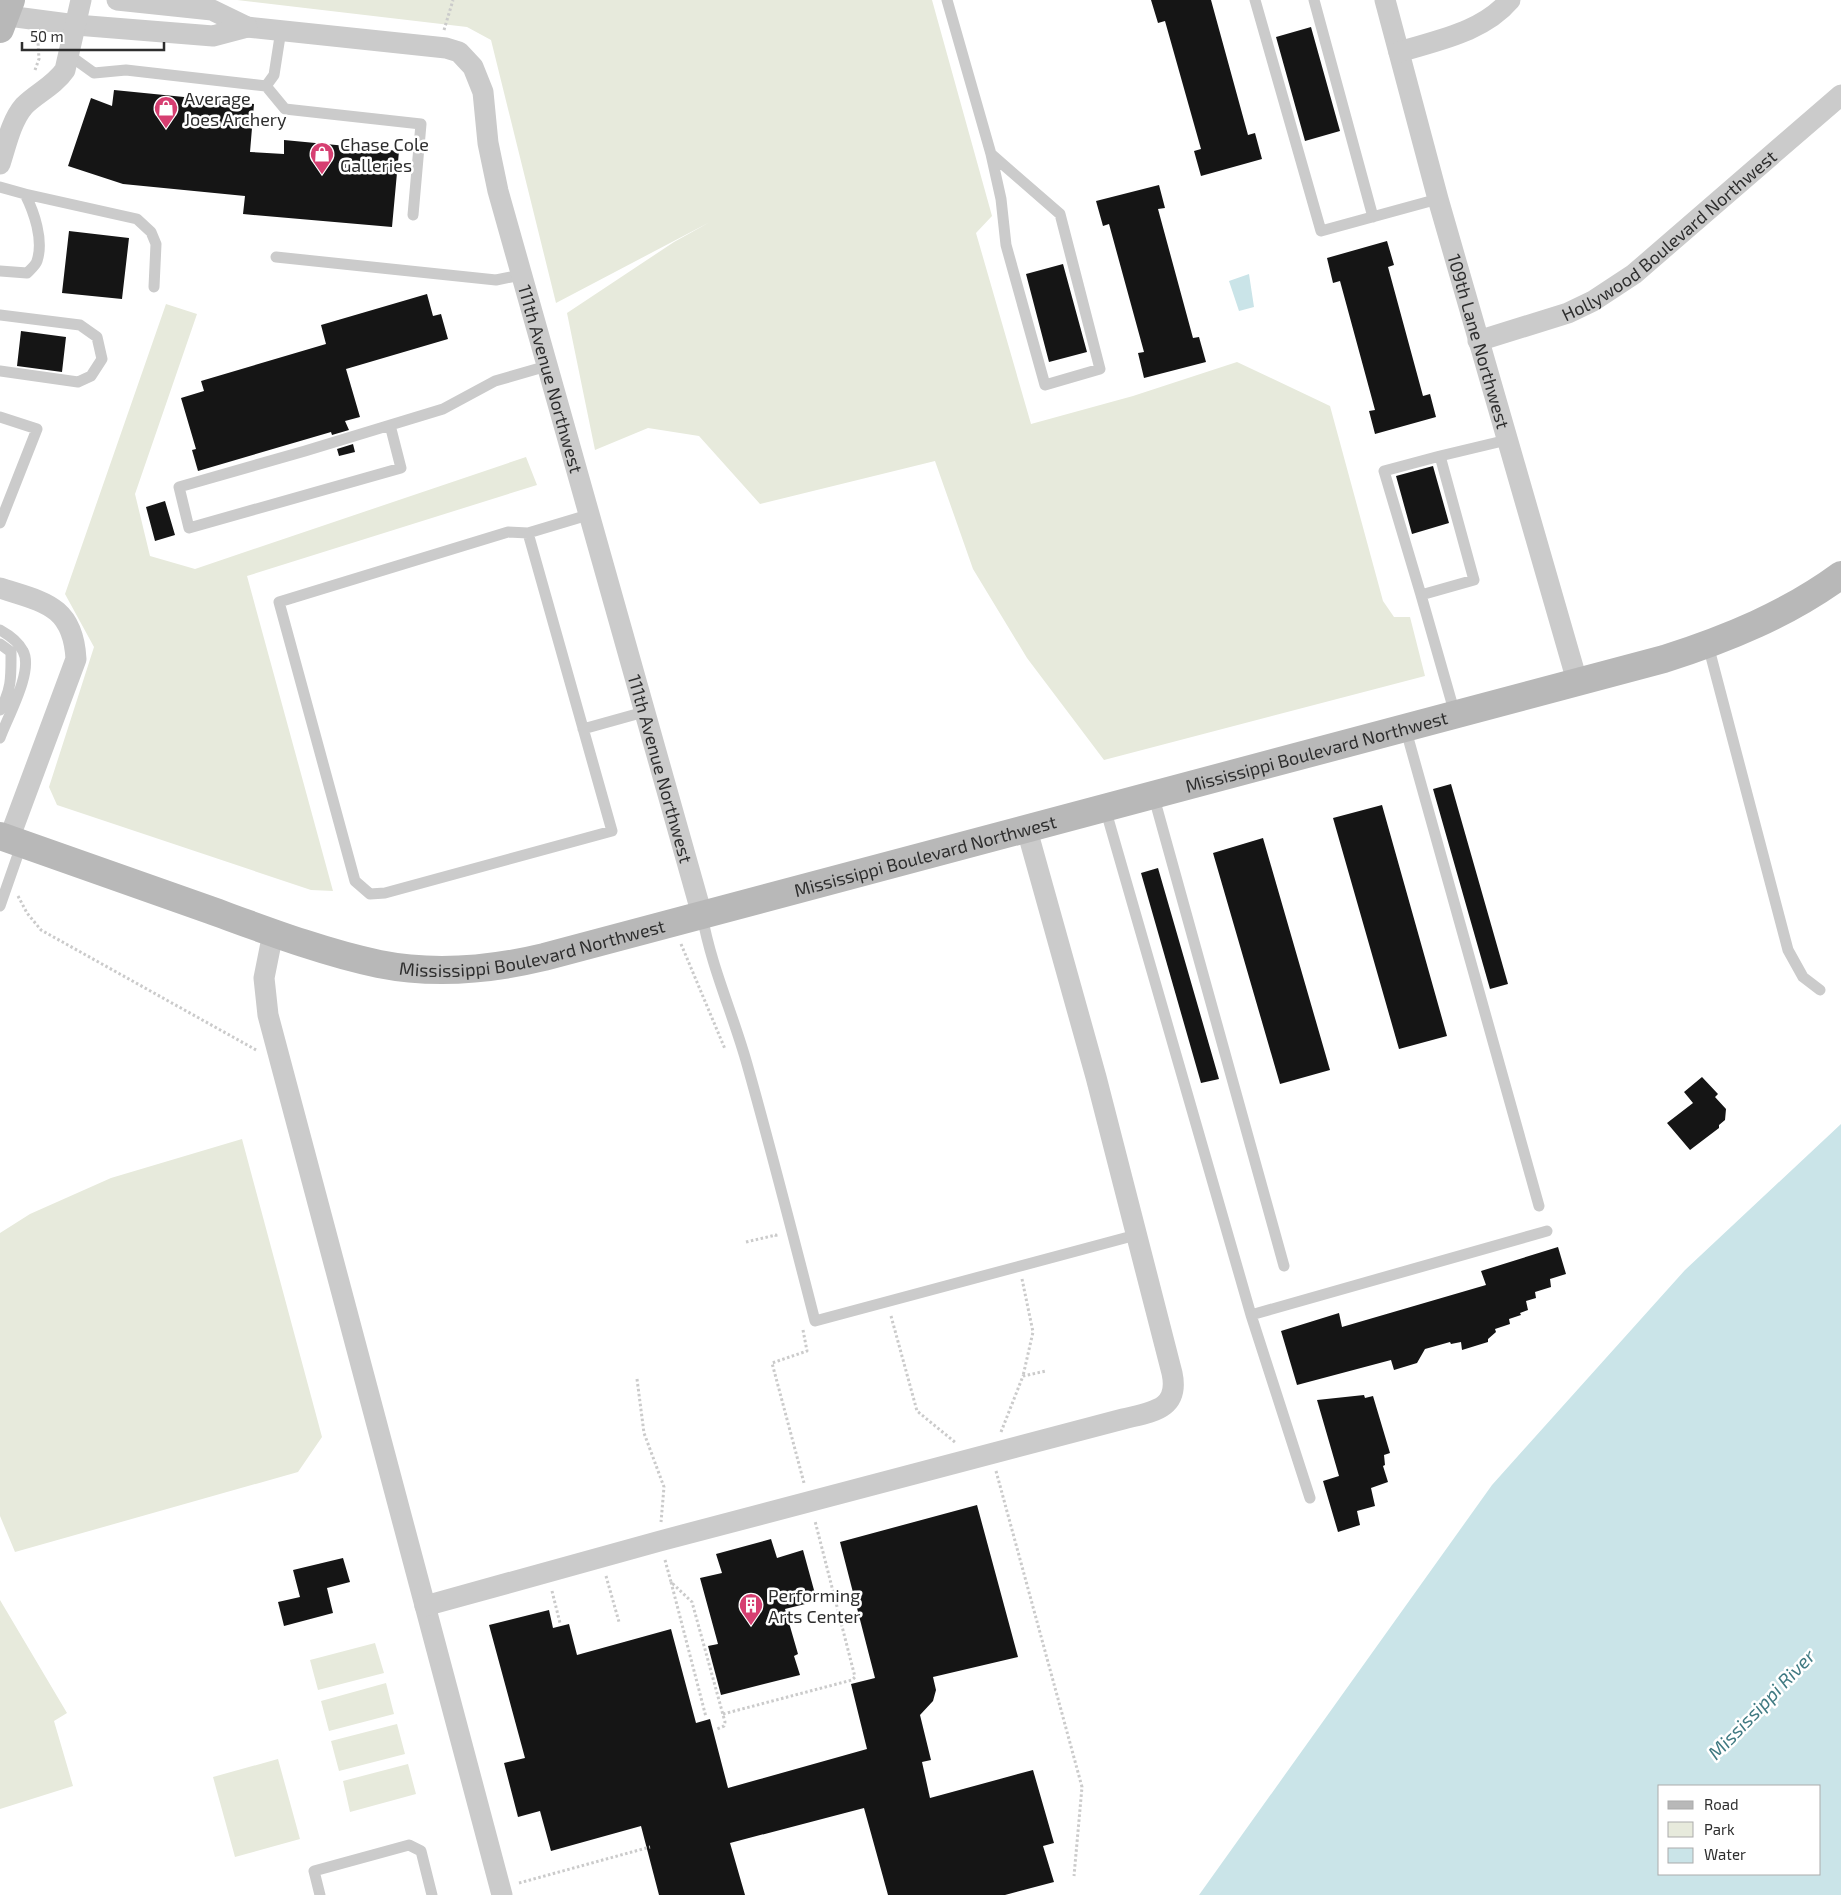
<svg xmlns="http://www.w3.org/2000/svg" width="1841" height="1895" font-family="'Exo 2',sans-serif">
  <style>
    .green { fill: #e7eadc }
    .water { fill: #cae4e8; fill-rule: evenodd }
    .building { fill: #151515 }
    .lines { fill: none; stroke-linecap: round; stroke-linejoin: round }
    .path { stroke: #cbcbcb; stroke-width: 3; stroke-dasharray: 2.5 2.5; stroke-linecap: butt }
    .lane { stroke: #cbcbcb; stroke-width: 11 }
    .street { stroke: #cbcbcb; stroke-width: 21 }
    .secondary { stroke: #b8b8b8; stroke-width: 28 }
    .labels { text-anchor: middle; dominant-baseline: central; stroke-width: 5; stroke-linejoin: round; paint-order: stroke }
    .poi-label { font-size: 18px; fill: #2e2e2e; stroke: #fff; text-anchor: start }
    .street-label { font-size: 18px; fill: #2e2e2e; stroke: #fff }
    .water-label { font-size: 19px; font-style: italic; fill: #407a82; stroke: #fff }
  </style>
  <rect width="100%" height="100%" fill="#fff"/>
  <!-- green -->
  <path class="green" d="M237 0H932L992 216 976 233 1031 424 1133 396 1237 362 1330 406 1383 601 1394 617H1410L1425 676 1104 760 1027 658 973 569 935 461 760 504 699 436 648 428 595 450 567 313 674 242 710 222 556 303 491 40 467 27Z
    M166 304 197 314 135 494 150 556 195 569 526 457 537 485 247 576 333 891 311 890 57 805 49 787 94 647 65 594Z
    M242 1139 322 1437 298 1472 15 1552 0 1516V1233L30 1214 111 1178Z
    M0 1600 67 1713 54 1721 73 1786 0 1809Z
    M375 1643 384 1673 318 1690 310 1660Z
    M386 1683 394 1714 329 1731 321 1701Z
    M397 1724 405 1754 339 1771 331 1741Z
    M278 1759 300 1839 235 1857 213 1777Z
    M408 1764 416 1794 350 1812 343 1781Z"/>
  <!-- water -->
  <path class="water" d="M1249 274 1254 307 1239 311 1229 281Z
    M1841 1124V1895H1199L1492 1485 1685 1270ZM1820 1786V1874H1660V1786Z"/>
  <!-- building -->
  <path class="building" d="M1151 0H1211L1248 135 1255 133 1262 159 1201 176 1194 151 1201 149 1165 21 1158 23Z
    M1311 27 1340 131 1305 141 1276 37Z
    M114 90 254 104 250 152 284 154V140L399 151 392 227 243 214 245 196 123 184 68 166 91 98 112 106Z
    M1159 185 1165 208 1158 209 1193 338 1199 337 1206 362 1144 378 1138 353 1144 352 1109 224 1103 226 1096 201Z
    M69 231 129 238 122 299 62 293Z
    M1387 241 1394 265 1388 267 1423 396 1430 394 1436 417 1375 434 1369 411 1375 410 1340 281 1333 283 1327 258Z
    M1063 264 1087 352 1049 362 1026 274Z
    M427 294 433 316 441 314 448 339 346 369 360 417 345 421 349 430 332 435 331 432 198 471 192 450 196 449 181 398 204 391 201 381 326 344 321 325Z
    M21 331 66 337 62 372 17 366Z
    M353 444 355 452 339 456 337 449Z
    M1433 466 1449 523 1412 534 1396 476Z
    M165 501 175 535 155 541 146 507Z
    M1451 784 1508 984 1490 989 1433 789Z
    M1382 805 1447 1036 1399 1049 1333 818Z
    M1263 838 1330 1070 1280 1084 1213 853Z
    M1158 868 1219 1079 1201 1083 1141 873Z
    M1702 1077 1718 1094 1715 1097 1726 1109 1725 1120 1719 1125V1128L1690 1150 1667 1123 1693 1103 1684 1092Z
    M1558 1247 1566 1274 1550 1279 1551 1287 1535 1292 1536 1298 1526 1301 1528 1310 1520 1313 1521 1315 1509 1319 1510 1324 1495 1329 1496 1332 1488 1339V1342L1462 1350 1461 1342 1451 1344 1450 1342 1425 1349 1417 1363 1394 1370 1391 1360 1297 1385 1281 1331 1339 1313 1342 1327 1486 1285 1481 1271Z
    M1364 1395 1365 1398 1373 1396 1390 1453 1384 1455 1385 1465 1383 1466 1388 1482 1371 1488 1375 1506 1357 1511 1360 1525 1338 1532 1323 1481 1339 1476 1317 1400Z
    M977 1505 1018 1657 933 1677 936 1690 933 1701 920 1715 931 1760 922 1762 930 1798 1033 1770 1054 1843 1043 1846 1054 1882 1005 1895H888L864 1808 730 1843 745 1895H659L641 1826 551 1851 540 1811 518 1817 504 1763 525 1758 489 1625 549 1610 553 1628 569 1624 577 1655 671 1629 696 1723 710 1719 728 1788 867 1749 851 1684 875 1678 840 1542Z
    M771 1539 777 1558 803 1550 817 1601 785 1609 798 1654 794 1656 800 1675 721 1695 708 1646 718 1644 700 1578 722 1573 716 1554Z
    M343 1558 350 1582 327 1588 333 1613 284 1626 278 1602 300 1597 293 1570Z"/>
  <g class="lines">
    <!-- path -->
    <path class="path" d="M444 30 453 0
      M35 70 39 59 38 42
      M18 896 27 913 41 930 258 1051
      M681 944 725 1049
      M746 1242 776 1235V1237
      M1022 1279 1033 1332 1023 1376
      M891 1316 917 1411 956 1443
      M803 1330 807 1351 772 1363 804 1483
      M637 1379 644 1433 664 1487 661 1522
      M1001 1432 1023 1376 1046 1371
      M996 1471 1082 1787 1074 1876
      M665 1560 671 1582 692 1602 725 1722 724 1726 717 1729
      M606 1576 619 1622
      M671 1582 706 1717
      M552 1591 560 1623
      M723 1714 852 1680 855 1677 815 1521
      M519 1883 650 1847"/>
    <!-- lane -->
    <path class="lane" d="M947 0 991 154 1001 199 1006 245 1045 385 1100 369 1060 214 991 154
      M1255 0 1321 231 1438 199
      M1314 0 1373 217
      M69 55 94 73 126 70 266 86 285 109 421 124 413 215
      M266 86 274 75 281 30
      M0 187 25 194C34 212 44 240 37 261 36 265 30 270 27 273L0 271
      M25 194 137 219 151 232 156 244 154 287
      M276 257 496 280 521 275
      M0 315 80 325 97 337 102 359 91 376 78 382 0 371
      M0 417 37 429 0 523
      M390 425 401 468 189 528 179 487 305 451 443 409 495 381 547 366
      M528 533 612 831 385 893 370 894 355 881 279 602 508 532 528 533 588 515
      M1421 595 1384 471 1440 456
      M0 630C9 635 18 641 23 651 34 671 7 718 0 738
      M0 644 11 652C11 676 12 689 0 710
      M1708 645 1788 950 1803 977 1820 990
      M1455 714 1421 595 1474 580 1440 456 1507 440
      M1405 727 1539 1206
      M583 729 644 712
      M1153 794 1284 1266
      M1105 808 1251 1315 1310 1498
      M0 906 22 843
      M702 915C711 966 733 1014 747 1064 771 1149 793 1235 815 1321L1136 1235
      M1251 1315 1547 1231
      M320 1895 314 1871 409 1845 421 1851 432 1895"/>
    <!-- street -->
    <g class="street">
      <path id="s1" d="M117 0 212 10 247 27 446 48 459 52 473 67 483 92 488 143 498 191 702 915"/>
      <path id="s2" d="M1385 0 1438 199 1577 681"/>
      <path d="M0 15 76 25 213 36 247 27"/>
      <path d="M1399 52C1438 40 1483 32 1510 0"/>
      <path d="M0 164C6 146 11 121 24 106 37 93 54 86 65 70L81 0"/>
      <path id="s3" d="M1478 341 1568 313 1593 301 1634 274 1841 95"/>
      <path d="M0 588C43 602 73 605 76 659L9 839"/>
      <path d="M273 933 264 978 268 1015 502 1895"/>
      <path d="M425 1606 660 1541 1123 1419C1151 1412 1180 1410 1172 1373L1096 1077 1027 830"/>
    </g>
    <!-- secondary -->
    <g class="secondary">
      <path d="M0 29 11 0"/>
      <path id="s4" d="M0 836C70 860 140 885 210 910 265 930 322 952 379 964 434 975 490 970 544 957L1664 659C1727 639 1788 614 1841 575"/>
    </g>
  </g>
  <!-- icons -->
  <defs>
    <g id="shop-pin" transform="scale(1.25)"><path d="M0 17L-7.5 6A9.5 9.5 0 1 1 7.5 6Z" fill="#d63f71" stroke="#fff"/><path d="M-5-2.5h2.3a2.7 3.5 0 0 1 5.4 0H5L5.5 6h-11ZM-1.5-2.5h3a1.5 2.3 0 0 0-3 0Z" fill="#fff"/></g>
    <g id="building-pin" transform="scale(1.25)"><path d="M0 17L-7.5 6A9.5 9.5 0 1 1 7.5 6Z" fill="#d63f71" stroke="#fff"/><path d="M-4-6H4V6H1V3H-1V6H-4ZM-2.5-4.3h1.7v1.8h-1.7ZM.8-4.3h1.7v1.8H.8ZM-2.5-1h1.7V.8h-1.7ZM.8-1h1.7V.8H.8Z" fill="#fff"/></g>
  </defs>
  <g fill-rule="evenodd">
    <use href="#shop-pin" x="166" y="108"/>
    <use href="#shop-pin" x="322" y="154"/>
    <use href="#building-pin" x="751" y="1605"/>
  </g>
  <g class="labels">
    <!-- poi labels -->
    <g class="poi-label">
      <text x="184" y="98">Average<tspan x="184" dy="21">Joes Archery</tspan></text>
      <text x="340" y="144">Chase Cole<tspan x="340" dy="21">Galleries</tspan></text>
      <text x="768" y="1595">Performing<tspan x="768" dy="21">Arts Center</tspan></text>
    </g>
    <!-- street labels -->
    <g class="street-label">
      <text stroke="none"><textPath href="#s3" startOffset="222">Hollywood Boulevard Northwest</textPath></text>
      <text stroke="none"><textPath href="#s2" startOffset="354">109th Lane Northwest</textPath></text>
      <text stroke="none"><textPath href="#s1" startOffset="691">111th Avenue Northwest</textPath></text>
      <text stroke="none"><textPath href="#s4" startOffset="1366">Mississippi Boulevard Northwest</textPath></text>
      <text stroke="none"><textPath href="#s1" startOffset="1096">111th Avenue Northwest</textPath></text>
      <text stroke="none"><textPath href="#s4" startOffset="961">Mississippi Boulevard Northwest</textPath></text>
      <text stroke="none"><textPath href="#s4" startOffset="556">Mississippi Boulevard Northwest</textPath></text>
    </g>
    <!-- water labels -->
    <g class="water-label">
      <text transform="translate(1761 1704) rotate(-46)">Mississippi River</text>
    </g>
  </g>
  <!-- legend -->
  <rect x="1658" y="1785" width="162" height="90" fill="#ffffff" stroke="#ababab"/>
  <rect x="1668" y="1801" width="25" height="8" fill="#b8b8b8" stroke="#ababab"/>
  <text x="1704" y="1810" font-size="15" fill="#2e2e2e">Road</text>
  <rect x="1668" y="1822" width="25" height="15" fill="#e7eadc" stroke="#ababab"/>
  <text x="1704" y="1835" font-size="15" fill="#2e2e2e">Park</text>
  <rect x="1668" y="1848" width="25" height="15" fill="#cae4e8" stroke="#ababab"/>
  <text x="1704" y="1860" font-size="15" fill="#2e2e2e">Water</text>
  <!-- scale -->
  <path d="M22 42v8h142v-8" fill="none" stroke="#2e2e2e" stroke-width="2.5"/>
  <text x="30" y="42" font-size="15" fill="#2e2e2e" stroke="#ffffff" stroke-width="4" paint-order="stroke">50 m</text>
</svg>
